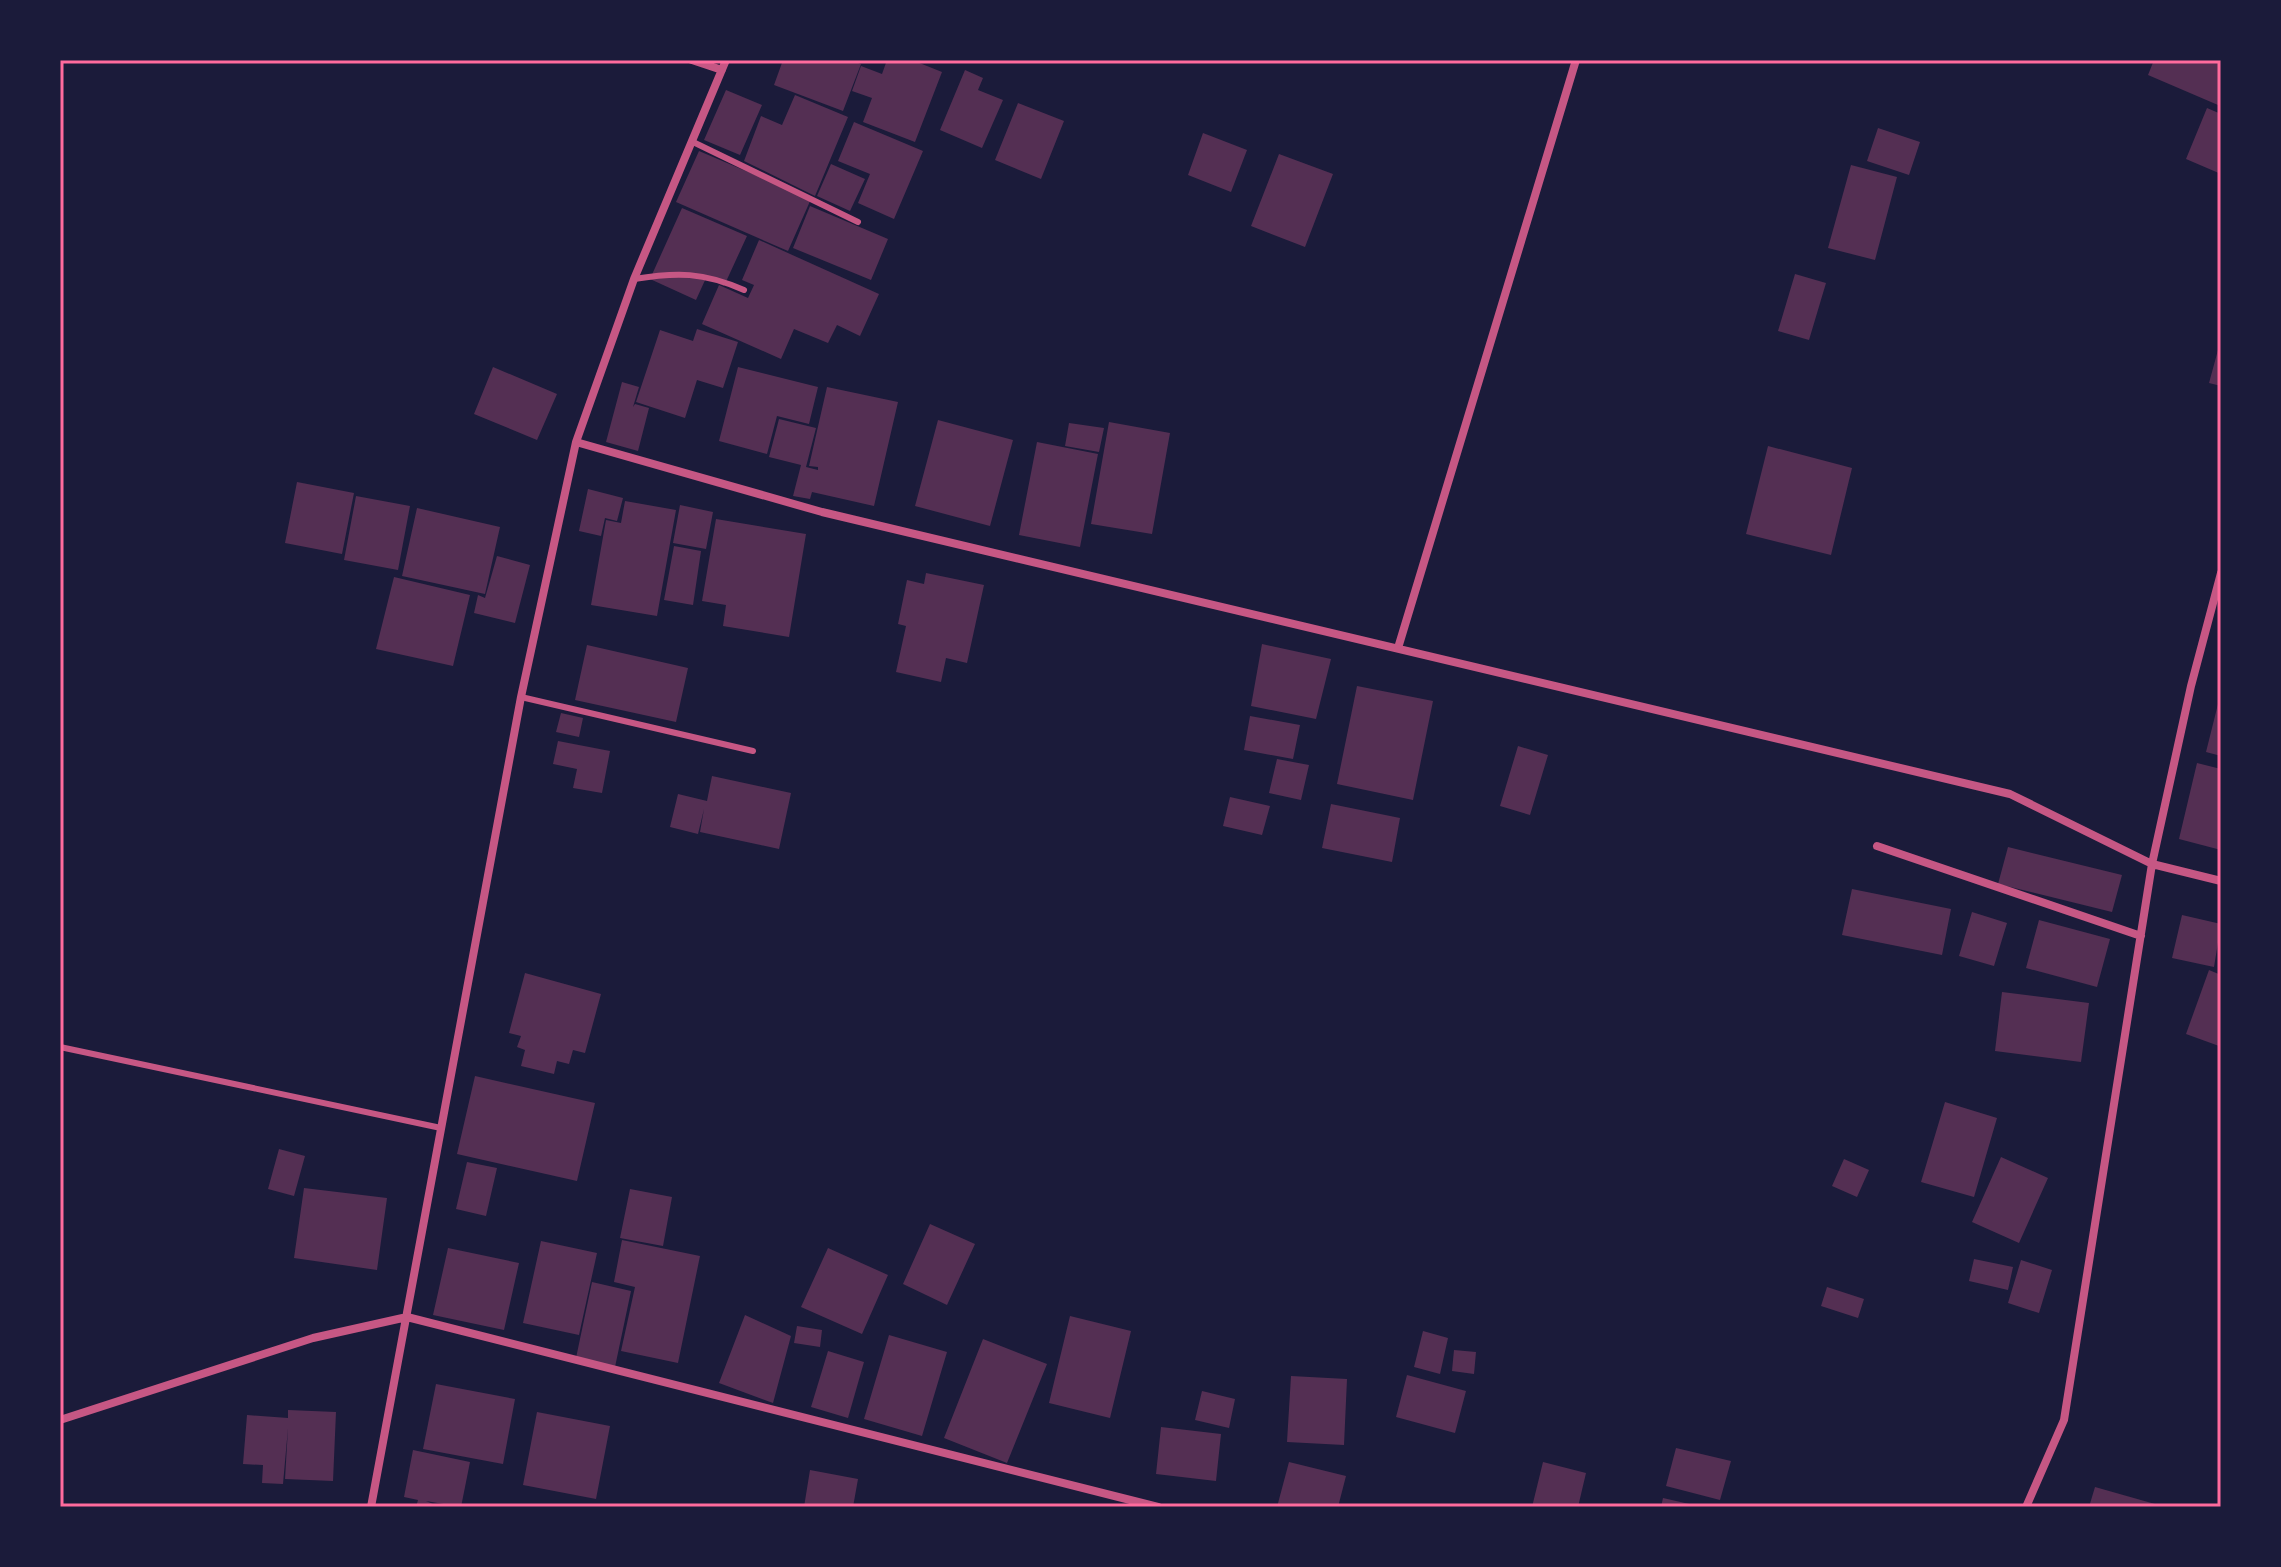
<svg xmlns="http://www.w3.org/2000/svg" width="2281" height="1567" font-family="'Space Grotesk',sans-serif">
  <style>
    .building { fill: #542f53 }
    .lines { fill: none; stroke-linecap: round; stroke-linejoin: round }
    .service { stroke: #c65784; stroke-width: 6 }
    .minor { stroke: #c65784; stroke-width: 8 }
    .neatline { fill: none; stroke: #ff6b9d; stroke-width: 3 }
  </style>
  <rect width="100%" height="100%" fill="#1b1b3a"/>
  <!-- building -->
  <path class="building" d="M783 60H850L861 64 843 111 774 85Z
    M887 60H912L942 72 915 142 863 122 872 98 852 91 861 66 882 74Z
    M2154 60H2221V98L2218 105 2148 75Z
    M965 70 983 78 978 90 1003 100 982 148 940 130Z
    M726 90 762 105 740 155 704 140Z
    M795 95 848 117 815 196 744 161 761 116 782 125Z
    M1018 103 1064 121 1041 179 995 160Z
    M2207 108 2221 114V174L2186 159Z
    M854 122 923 151 894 219 858 203 870 174 838 161Z
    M1878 128 1920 142 1909 175 1867 161Z
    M1203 133 1247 150 1231 192 1188 175Z
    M699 151 811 199 788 251 676 202Z
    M1279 154 1333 174 1305 247 1251 226Z
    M831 164 865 179 850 211 817 196Z
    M1851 165 1897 177 1875 260 1828 248Z
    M810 206 888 239 871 280 793 248Z
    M682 208 747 236 724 286 706 278 696 300 650 279Z
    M759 240 879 294 860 336 837 325 828 343 794 329 781 359 702 324 719 285 748 298 754 285 742 280Z
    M1795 274 1826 283 1809 340 1778 331Z
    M697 329 738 342 723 388 697 380 685 418 636 402 660 330 693 341Z
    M2218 350 2221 351V386L2209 383Z
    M493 367 557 394 537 440 474 414Z
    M738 367 818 387 809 424 777 416 767 454 719 441Z
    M622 382 639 387 633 407 635 404 649 408 638 451 606 442Z
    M827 387 898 402 874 506 812 492 810 499 793 496 801 465 769 457 779 419 816 428 806 467 818 470V467L809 466Z
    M938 420 1013 440 990 526 915 506Z
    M1109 422 1170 433 1152 534 1091 524Z
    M1069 423 1104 428 1099 452 1065 446Z
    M1037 442 1098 454 1080 547 1019 535Z
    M1768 446 1852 468 1831 555 1746 534Z
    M297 482 354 493 342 554 285 543Z
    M588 489 623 498 617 521 605 518 601 536 579 531Z
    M356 496 410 506 398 570 344 560Z
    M625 501 676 510 657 616 591 605 606 520 621 523Z
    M680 505 713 512 706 549 673 543Z
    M417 508 500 527 485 594 402 576Z
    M716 519 806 534 789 637 723 626 726 605 702 601Z
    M674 546 701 551 693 605 664 600Z
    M497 556 530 565 515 623 474 613 478 595 485 598Z
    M926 573 984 585 967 663 946 658 941 682 896 672 906 626 898 624 907 580 924 584Z
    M394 577 470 595 453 666 376 649Z
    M1262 644 1331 659 1316 719 1251 706Z
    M587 645 688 668 676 722 575 700Z
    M1357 686 1433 701 1413 800 1337 784Z
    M2220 696 2221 697V756L2206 752Z
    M561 713 583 718 579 737 556 732Z
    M1250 716 1300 725 1293 759 1244 750Z
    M558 741 610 751 602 793 573 788 577 769 553 764Z
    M1518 746 1548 755 1530 815 1500 806Z
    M1277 759 1309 765 1301 800 1269 793Z
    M2197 763 2221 769V850L2179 839Z
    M712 776 791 793 779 849 700 832 704 809 698 834 670 827 678 794 707 801Z
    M1230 797 1270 806 1262 835 1223 826Z
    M1331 804 1400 818 1392 862 1322 848Z
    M2008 847 2122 875 2112 912 1998 884Z
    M1852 889 1951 909 1942 955 1842 935Z
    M1972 912 2007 923 1994 966 1959 956Z
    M2182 915 2221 924 2214 967 2172 958Z
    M2039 920 2110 939 2097 987 2026 968Z
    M2209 970 2221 975 2219 1046 2186 1034Z
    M525 973 601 994 585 1053 573 1050 569 1064 557 1061 554 1074 521 1066 525 1050 517 1047 521 1036 509 1033Z
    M2002 992 2089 1003 2081 1062 1995 1051Z
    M475 1076 595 1103 577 1181 457 1154Z
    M1945 1102 1997 1118 1974 1197 1921 1182Z
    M279 1149 305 1156 294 1196 268 1189Z
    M2001 1157 2048 1178 2019 1243 1972 1222Z
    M1844 1159 1869 1170 1857 1197 1832 1186Z
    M467 1162 497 1168 486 1216 456 1209Z
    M304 1188 387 1198 377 1270 294 1258Z
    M630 1189 672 1197 663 1246 620 1238Z
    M930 1224 975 1244 947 1305 903 1284Z
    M622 1240 700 1256 678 1363 621 1351 635 1287 614 1282Z
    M541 1241 597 1253 579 1335 523 1323Z
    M448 1248 519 1263 504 1330 433 1315Z
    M828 1248 888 1275 862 1334 801 1307Z
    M1974 1259 2013 1267 2008 1290 1969 1281Z
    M2021 1260 2052 1270 2039 1313 2008 1303Z
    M592 1282 631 1291 615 1367 576 1358Z
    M1827 1287 1864 1299 1858 1318 1821 1306Z
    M745 1315 791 1336 773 1403 719 1383Z
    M1070 1316 1131 1331 1110 1418 1049 1403Z
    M797 1326 822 1330 820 1347 794 1343Z
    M1423 1331 1448 1338 1440 1374 1414 1367Z
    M889 1335 947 1352 922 1436 864 1419Z
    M983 1339 1047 1364 1007 1463 944 1438Z
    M1454 1350 1476 1352 1474 1374 1452 1371Z
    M828 1351 864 1362 848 1418 811 1407Z
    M1407 1375 1466 1391 1455 1433 1396 1417Z
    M1291 1376 1347 1379 1344 1445 1287 1442Z
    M436 1384 515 1399 503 1464 423 1449Z
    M1202 1391 1235 1399 1229 1428 1195 1420Z
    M288 1410 336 1412 333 1481 285 1479 288 1428 283 1484 262 1483 263 1465 243 1464 247 1415 288 1418Z
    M537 1412 610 1426 596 1499 523 1485Z
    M1161 1427 1221 1434 1216 1481 1156 1474Z
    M1676 1448 1731 1461 1720 1500 1666 1486Z
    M413 1450 470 1462 461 1507 426 1501 440 1507H416L418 1500 404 1497Z
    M1289 1462 1346 1476 1338 1507H1277Z
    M1543 1462 1586 1473 1578 1507H1532Z
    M810 1470 858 1479 853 1507H804Z
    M2095 1487 2162 1506V1507H2089Z
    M1663 1498 1698 1506V1507H1661Z"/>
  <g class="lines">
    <!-- service -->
    <path class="service" d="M693 142 858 222
      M634 279C677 272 703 272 744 290
      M521 697 753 751
      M60 1047 441 1128"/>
    <!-- minor -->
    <path class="minor" d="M692 60 722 70
      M576 442 822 512 2010 794 2152 864 2221 881
      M1398 648 1576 60
      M1877 846 2141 936
      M60 1420 313 1338 407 1317 1158 1507
      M371 1507 521 697 576 442 634 279 726 60
      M2026 1507 2064 1420 2152 864 2191 686 2221 573"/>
  </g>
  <!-- border -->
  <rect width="2281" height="1567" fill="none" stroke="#1b1b3a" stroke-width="124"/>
  <rect x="62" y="62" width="2157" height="1443" class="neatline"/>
</svg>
